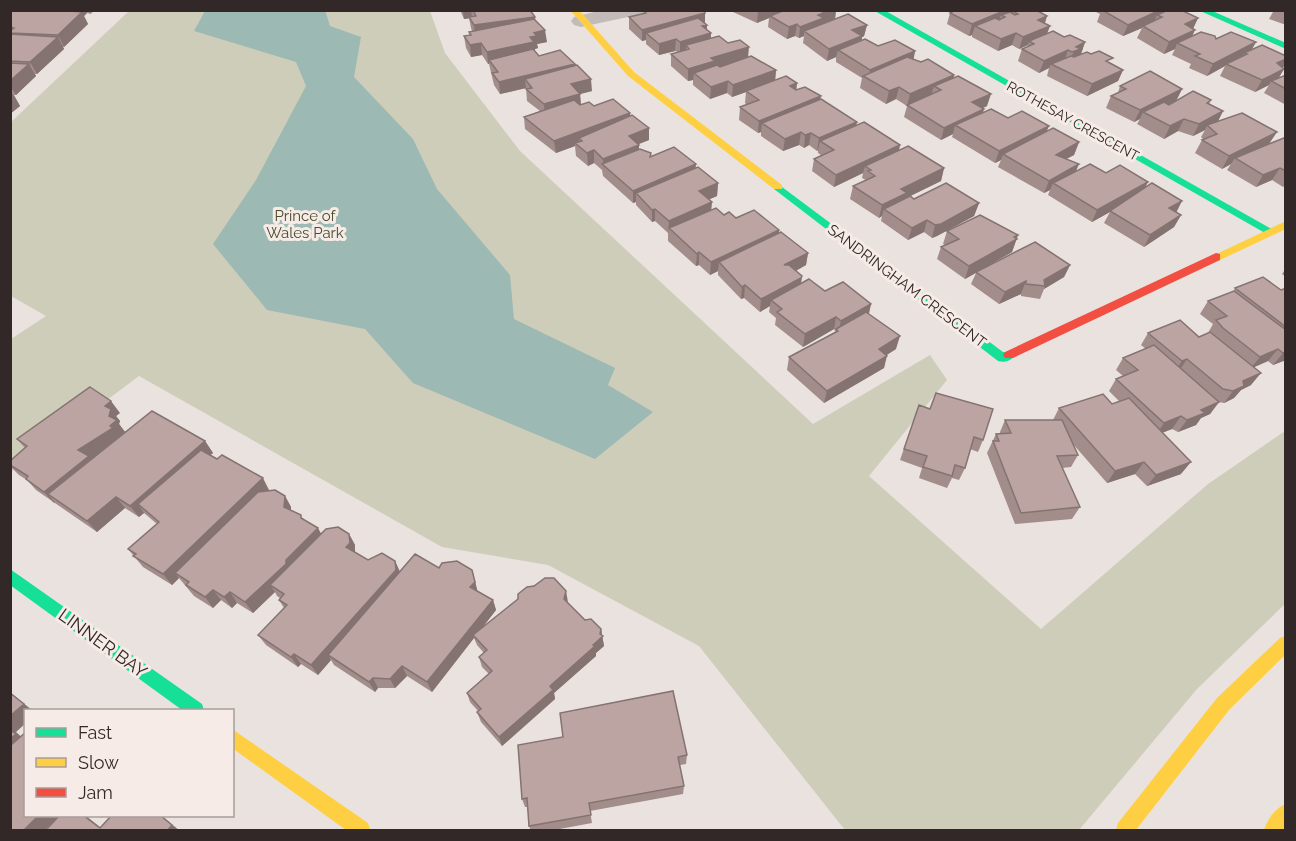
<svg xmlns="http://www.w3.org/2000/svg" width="1296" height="841" font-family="Raleway,sans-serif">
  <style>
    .green { fill: #cecdba }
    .water { fill: #9db9b3 }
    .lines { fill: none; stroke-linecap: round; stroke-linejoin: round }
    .street { fill: #c3bbb8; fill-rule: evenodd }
    .fast { fill: #16e098; fill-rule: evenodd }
    .slow { fill: #ffcf43; fill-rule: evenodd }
    .jam { fill: #f24e42; fill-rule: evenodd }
    .wall { fill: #a28d8b }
    .shaded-wall { fill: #847371 }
    .building { fill: #bca4a2; stroke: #847371; stroke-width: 1.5 }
    .labels { text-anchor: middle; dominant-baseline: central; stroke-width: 6; stroke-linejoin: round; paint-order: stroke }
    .far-street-label { font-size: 14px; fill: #322827; stroke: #f6ebe6 }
    .park-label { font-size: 15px; fill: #494e2e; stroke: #f6ebe6 }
    .street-label { font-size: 15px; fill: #322827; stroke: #f6ebe6 }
    .near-street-label { font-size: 18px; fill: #322827; stroke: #f6ebe6 }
  </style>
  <rect width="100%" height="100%" fill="#eae2de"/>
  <!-- green -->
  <path class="green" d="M129 11H430L445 53 520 151 813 424 930 355 947 380 869 476 1041 629 1208 484 1285 431V604L1197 689 1079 830H845L699 646 548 565 442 547 139 376 11 472V339L46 316 11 296 10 123Z"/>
  <!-- water -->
  <path class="water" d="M325 10 330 26 361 37 354 77 413 139 437 189 510 275 514 319 615 368 608 385 653 412 595 459 413 383 365 329 267 310 213 244 256 180 306 86 296 62 194 31 205 11Z"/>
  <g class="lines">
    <!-- street -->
    <path class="street" d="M602 10H645L642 14 581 27 574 25 571 21 574 17Z"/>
    <!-- fast -->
    <path class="fast" d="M873 10H884L1275 231 1273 233H1265Z
      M1198 10H1210L1286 43V49Z
      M778 184 1003 352H1013L1015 355C1012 361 1004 363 998 361L774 189V185Z
      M10 569 202 704 204 710H182L10 585Z"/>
    <!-- slow -->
    <path class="slow" d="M570 10H579L634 72 782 185V189H774L628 76Z
      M1286 221V229L1220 260 1216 261 1210 257Z
      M1286 636V654L1229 710 1136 830H1116L1118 823 1217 698 1280 638Z
      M232 729 368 823 370 830H346L232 748Z
      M1286 804 1284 830H1264C1267 820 1275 808 1286 804Z"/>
    <!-- jam -->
    <path class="jam" d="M1216 253 1220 254V260L1013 358H1005L1003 355 1005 352Z"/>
  </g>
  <!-- wall -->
  <path class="wall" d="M14 10H94L91 14 87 13 84 16 88 24 64 47H63L64 49 37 74H35L36 76 16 95H14L20 106 10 114V13Z
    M460 10H530L535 17V20L547 42 537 44 538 48 535 49V51L539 56 575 64V65L592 91 580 94 581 105 630 113V116L649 128V140L638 144 639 149 651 157 695 168 718 183 717 196 709 199 711 210 724 215 779 230V234L808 253 806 265 796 271 802 276 801 284 825 291 871 304 869 314 896 349 886 355 884 368 824 403 787 370 789 357 835 332V331L834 329 803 347 775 325 776 318 769 312 770 306 760 312 744 298 741 299 718 275V271L710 275 699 265 696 266 668 241V233L655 221 652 222 636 205V202L633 203 603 176 602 170 594 163 588 166 576 156 575 146 556 153 525 129 524 117 540 111 527 101 526 88 500 94 494 85 489 64H488L482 55 471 57 466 48 464 36 470 35 469 32 472 31 471 28 469 18 464 19Z
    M643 10 705 23 707 25V30L711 33V38L728 43 748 58 776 70 775 80 796 90 820 99 857 122 856 125 900 145 899 150 944 168 941 181 910 196 914 199 979 203 974 216 937 236 932 238 924 232 908 240 881 221 882 216 879 218 850 199 853 186 866 180 862 178 863 173 834 187 812 171 814 159 821 155 818 153V150L817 151 809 145 804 148 799 145 783 151 761 136V132L758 133 739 120 740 107 747 105 745 103 746 92 732 97 727 93 710 99 693 85V80L688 81 671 66V54L678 52 675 51 659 55 646 44V40L642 41 629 29V17L643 14Z
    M733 10H836L835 19 867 25 864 36 862 37V41L878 46 915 51 913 60 954 75V77L987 106 983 108V112L1008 118 1079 142 1074 155 1066 159 1076 171 1106 173 1145 188 1181 215 1174 227 1144 247 1104 223 1110 212 1092 222 1048 195 1050 190 1044 193 998 167 1001 160 995 163 952 137 953 134 941 140 904 117 907 106 896 99 886 104 860 88 862 78 836 62V57L827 61 803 43 804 36 799 38 795 36 787 39 768 27 769 18 757 23 733 12Z
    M952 10H1036L1047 16 1045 23 1047 34 1085 42 1081 54 1111 63 1123 70 1118 81 1087 96 1047 76 1049 68 1039 73 1018 61 1022 49 1028 47V45L1019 49 1012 45 998 51 972 37V35L969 36 947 24 950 13Z
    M1092 10H1181L1198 18 1193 28 1192 36 1256 42 1252 49 1286 63 1283 68 1284 69 1278 78 1286 75V105L1264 93 1269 85 1255 92 1220 76 1225 66 1207 76 1189 68 1191 64 1172 55 1175 49 1164 54 1137 38 1142 28 1123 36 1097 22 1100 14Z
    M1270 10H1286V25L1269 19 1273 12Z
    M1120 86 1182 89 1176 101 1169 104 1211 100 1209 104 1223 111 1218 121 1270 143 1286 137V185L1283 187 1272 180 1256 187 1227 170 1231 164 1222 169 1195 153 1202 140H1204L1201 137 1205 130 1193 136 1178 131 1164 139 1137 124 1140 119 1134 122 1106 108 1111 96 1118 93Z
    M947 231 1018 235 1012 252 985 267 1070 265 1064 277 1044 289 1040 299 1021 296V294L999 304 971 284 976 273 965 279 937 259 941 247 945 245 943 244Z
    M1286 268V277L1282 274Z
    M1235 288 1281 290 1286 288V360L1273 365 1268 361 1254 367 1251 385 1241 390 1234 398 1224 403 1219 402 1210 414 1201 418 1196 425 1178 432 1172 429 1162 433 1181 474 1147 486 1135 474 1107 483 1073 444 1078 455 1071 467 1062 468 1080 507 1072 519 1015 524 987 453 996 434H1000V432L1005 420H1053L1059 408 1112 404 1119 401 1109 391 1116 379 1123 376 1116 370 1123 358 1146 349 1141 345 1148 333 1199 337 1208 333 1213 324 1200 314 1208 301 1233 292Z
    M919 405 983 440 978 452 970 449 965 468 959 480 952 478 947 488 919 478 922 468 900 460Z
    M120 413 116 416 120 421 119 424 125 432 205 441 213 453 210 455 269 490V491L285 496 291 507V510L304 519 321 534H349L355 545V553L368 560 395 561 400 572 439 568 475 581 477 591 493 600 496 610 482 628 568 603 585 620 601 629 604 646 596 653V656L554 693 555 699 502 746 481 722 477 712 478 711 470 702 467 693 489 674 482 667 479 657 484 653 477 645 474 638 432 692 407 676 395 688H378L375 692 334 665 331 660 318 675 301 664 298 667 266 645 258 635 284 608 279 600 280 598 277 596 275 592 253 613 237 603 232 608 221 600 213 608 194 596 179 578 172 585 143 567 128 549 157 524 144 513 139 517 125 508 97 532 36 490 27 480 19 475 10 466V461L25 448 17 439Z
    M518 745 687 755 686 764 680 765 684 786 683 794 590 811 592 823 549 831H531L529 826 528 807H525L522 799Z"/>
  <!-- shaded-wall -->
  <path class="shaded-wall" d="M74 10H85L87 13 84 16 88 24 64 47 58 35 77 17Z
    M463 10H471L472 18 464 19Z
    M760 10H790L770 16 769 18 757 23 758 11Z
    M830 10H836L835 19 804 31V36L799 38 800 27 818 15Z
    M1006 10H1023L1018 14 1013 11 1011 19 1001 15 998 24 975 26 972 35 969 36 972 24Z
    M1160 10H1168L1162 17 1157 15 1154 22 1143 26 1142 28 1123 36 1128 25Z
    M705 13V24L646 33V40L642 41V30Z
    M1047 16 1043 28 1038 20Z
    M535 17 536 29 475 37 474 25Z
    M1198 18 1193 29 1185 24Z
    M797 24 795 36 787 39 789 27Z
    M707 25 706 35 711 33 710 45 689 49 686 45V52L680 54V42L702 26Z
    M867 25 864 36 862 37 860 48 838 50 836 57 827 61 829 49 852 30Z
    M1050 26 1046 37 1029 41 1028 45 1019 49 1023 37Z
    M545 30 547 42 537 44 538 48 535 49V54L489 60V64H488L487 52 530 37 534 33Z
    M1195 30 1190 41 1177 43 1175 49 1164 54 1169 42Z
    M1016 33 1012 45 998 51 1001 39Z
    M58 37 64 49 37 74 30 62Z
    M676 39 675 51 659 55V44Z
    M1085 42 1081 54 1068 64 1076 47Z
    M1256 42 1249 54 1244 53 1241 59 1226 64 1225 66 1207 76 1213 64Z
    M481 43 482 55 471 57 470 45Z
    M749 47 748 58 714 73H694L693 80 688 81V69L711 58Z
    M1068 50 1064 62 1051 64 1049 68 1039 73 1044 61Z
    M915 51 913 63 868 79 870 70Z
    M1286 59V63L1282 69 1277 63Z
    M29 64 36 76 16 95 10 86V81Z
    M575 64 576 76 525 79 526 88 500 94 499 82Z
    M1284 69 1277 81H1271L1269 85 1255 92 1262 80Z
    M776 70 775 82 732 97 733 85Z
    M1123 70 1118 81 1087 96 1092 84Z
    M954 75 951 87 941 90 934 86 931 96 907 106 910 94Z
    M591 79 592 91 580 94 581 106 545 116 544 104 571 84Z
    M728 81 727 93 710 99 711 87Z
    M797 83 796 95 790 86Z
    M899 87 896 99 886 104 889 91Z
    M1182 89 1176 101 1148 115 1143 112 1140 119 1134 122 1140 110Z
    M13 94 20 106 10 114V96Z
    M991 94 987 106 969 114 972 102Z
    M821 96 819 108 762 123 761 132 758 133 759 121Z
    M984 109 981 121 955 125 953 134 941 140 944 128Z
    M1223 111 1217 123 1207 125 1205 130 1193 136 1199 124Z
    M630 113V125L582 141 579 138V144L575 143V146L556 153 554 141Z
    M1184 119 1178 131 1164 139 1170 126Z
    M857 122 854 134 820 141 818 150 817 151 819 138Z
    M1049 126 1044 138 1003 154 1001 160 995 163 999 151Z
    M649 128V140L629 148V136Z
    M801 132 799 145 783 151 785 139Z
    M1277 132 1269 144 1235 158 1231 164 1222 169 1229 156Z
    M811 133 809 145 804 148 805 135Z
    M1079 142 1074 155 1051 167 1056 155Z
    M639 145V157L603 165V159Z
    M900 145 897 158 865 166 863 173 834 187 836 175Z
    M594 150V163L588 166 587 153Z
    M696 164 695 177 636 193V202L633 203V191Z
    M1079 164 1074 176 1053 183 1050 190 1044 193 1049 181Z
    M944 168 941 181 884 209 882 216 879 218 882 205 901 189Z
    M1280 168 1272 180 1256 187 1263 175Z
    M1148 182 1142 194 1092 222 1097 210Z
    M718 183 717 196 699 204V191Z
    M1182 201 1176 213 1169 208Z
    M712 202 711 214 669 228 668 233 669 221Z
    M979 203 974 216 937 236 932 238 935 225Z
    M655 209V221L652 222V210Z
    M1181 215 1174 227 1144 247 1150 235Z
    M927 220 924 232 908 240 912 228Z
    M779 230 777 243 719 262 718 271 710 275 711 262Z
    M1018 235 1012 252 965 279 969 266Z
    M699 252V265L696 266 697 254Z
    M808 253 806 265 782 278 784 265Z
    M1070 265 1064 277 1044 289 1045 286 1044 280Z
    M802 276 800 289 771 300 770 306 760 312 761 299Z
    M1026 281 1021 294 999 304 1005 292Z
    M745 285 744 298 741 299 742 287Z
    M871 304 868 316 838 333 841 321Z
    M836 317 834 329 803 347 805 334Z
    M900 336 896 349 876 362 879 349Z
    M1278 349 1268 361 1250 369 1260 357Z
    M1286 352V360L1273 365 1283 353Z
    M887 356 884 368 824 403 827 391Z
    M1187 359 1179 371 1174 373 1182 361Z
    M1261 373 1251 385 1241 390 1234 398 1224 403 1233 391 1243 381Z
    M111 401 120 413 116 416 120 421 119 424 125 432 48 494 55 503H54L44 492 78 450 110 426 109 416 105 406Z
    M1219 402 1210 414 1201 418 1196 425 1178 432 1187 420 1201 410Z
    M1181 416 1172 429 1156 435 1164 423Z
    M205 441 213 453 146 511 138 504 144 513 139 517 130 506Z
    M1144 462 1135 474 1107 483 1115 471Z
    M1191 462 1181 474 1147 486 1156 475Z
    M263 478 269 490 181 576 175 573 179 578 172 585 163 574Z
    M285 496 291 507 290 519 284 507Z
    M116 497 125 508 97 532 87 521Z
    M318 528 324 539 270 585 275 592 253 613 245 602Z
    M349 534 355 545V555L346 547Z
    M395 561 400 572 328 655 331 660 318 675 311 665Z
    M472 570 475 581 478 593 470 587Z
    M213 590 221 600 213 608 205 597Z
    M566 591 568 602 564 599Z
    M230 592 237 603 232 608 224 597Z
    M493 600 496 610 475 637 473 635 474 638 432 692 427 682Z
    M601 629 604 646 596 653V656L554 693 555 699 502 746 499 737 550 686 593 645 600 634Z
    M294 654 301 664 298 667 291 657Z
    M402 666 407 676 395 688 390 679Z
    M373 678 378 688 375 692 369 682Z
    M10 692 33 711H26V723L16 732 26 741 10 760Z
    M38 816H59L44 831H23Z
    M84 816H86L105 831H104Z
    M161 816H162L180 831H167Z"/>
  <!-- building -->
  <path class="building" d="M14 10H57L82 12 58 35 10 33V31L14 28 10 27V13Z
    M473 10H530L535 17 474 25 469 17 476 16Z
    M644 10H703L705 13 642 30 629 17 646 13Z
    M785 10H830L818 15 824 18 800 27 797 24 789 27 770 16Z
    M956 10H1006L972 24 950 13Z
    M1015 10H1036L1047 16 1038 20 1050 26 1023 37 1016 33 1001 39 975 26 995 18 999 20 1005 17 1001 15 1010 12 1015 15 1018 14 1013 11Z
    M1102 10H1160L1128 25Z
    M1168 10H1181L1198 18 1185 24 1195 30 1169 42 1143 26 1162 17 1157 15Z
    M848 14 867 25 852 30 862 36 829 49 804 31Z
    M698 18 707 25 702 26 711 33 680 42 676 39 659 44 646 33Z
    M534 19 545 30 534 33 537 36 530 37 534 42 487 52 481 43 470 45 464 36 471 35 469 32Z
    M1053 31 1064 37 1070 35 1085 42 1076 47 1081 49 1072 52 1068 50 1044 61 1022 49 1034 44 1029 41Z
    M1201 32 1215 36 1216 39 1231 32 1256 42 1213 64 1195 56 1200 54 1177 43Z
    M10 34 58 37 30 62 10 61Z
    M719 36 728 43 740 40 749 47 711 58 715 61 688 69 671 54 689 49 686 45Z
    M865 39 878 46 895 40 915 51 870 70 838 50Z
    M1262 45 1286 56V59L1277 63 1284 69 1262 80 1226 64 1247 54 1244 53Z
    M533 49 539 56 560 50 575 64 499 82 492 73 498 72 489 60Z
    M1099 51 1113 58 1106 61 1123 70 1092 84 1051 64 1071 56 1074 57 1087 52 1091 54Z
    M751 56 776 70 733 85 728 81 711 87 694 73 717 65 720 67Z
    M907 57 921 62 928 59 954 75 910 94 899 87 889 91 863 76Z
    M10 63 29 64 10 81Z
    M577 65 591 79 571 84 580 94 544 104 526 89 532 88 525 79Z
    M1150 71 1182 89 1140 110 1111 96 1126 89 1120 86Z
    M1286 75V89L1271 81Z
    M786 76 797 83 790 86 796 90 805 87 821 96 759 121 740 107 759 100 746 91Z
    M958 76 991 94 972 102 984 109 944 128 907 105 941 90 934 86Z
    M1193 91 1211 100 1207 103 1223 111 1199 124 1184 119 1170 126 1143 112 1164 102 1169 105Z
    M613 99 630 113 554 141 524 117 574 100 580 105 589 102 594 106Z
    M821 99 857 122 819 138 811 133 805 135 801 132 785 139 762 123Z
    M991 109 1008 118 1022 111 1049 126 999 151 955 125Z
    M1242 113 1277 132 1229 156 1202 140 1217 134 1207 125Z
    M632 115 649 128 629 136 639 145 603 159 594 150 587 153 575 143 582 141 579 138Z
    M864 122 900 145 836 175 814 159 834 150 820 141Z
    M1053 128 1079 142 1056 155 1079 164 1049 181 1003 154Z
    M1286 137V171L1280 168 1263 175 1235 158Z
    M908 146 944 168 901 189 907 193 882 205 853 186 875 176 868 171 871 170 865 166Z
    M674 147 696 164 633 191 602 164 640 149 651 153 650 157Z
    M1090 164 1106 173 1120 165 1148 182 1097 210 1053 183Z
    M698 167 718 183 699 191 712 202 669 221 655 209 652 210 636 193Z
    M946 183 979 203 941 224 935 225 927 220 912 228 884 209 910 196 914 199Z
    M1152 183 1182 201 1169 208 1181 215 1150 235 1110 211Z
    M716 208 724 215 729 212 736 218 754 210 779 230 711 262 699 252 697 254 669 228Z
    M980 215 1018 235 1014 237 1017 239 969 266 941 247 959 239 947 231Z
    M781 232 808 253 784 265H789L802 276 801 278 761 299 745 285 742 287 719 262Z
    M1035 242 1070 265 1044 280 1045 286 1026 284V281L1005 292 976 272Z
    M1263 277 1281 290 1286 288V327L1235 288Z
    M809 279 825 291 843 282 871 304 841 321 836 317 805 334 777 312 782 309 771 300Z
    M1234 291 1286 330V352L1283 353 1278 349 1260 357 1223 328 1216 320 1227 316 1208 301Z
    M866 312 900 336 879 349 887 356 827 391 789 357 838 331 836 329Z
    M1180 320 1199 337 1210 332 1261 373 1243 381 1244 386 1233 391 1223 389 1187 359 1182 361 1148 333Z
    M1154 345 1219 402 1201 410 1205 413 1187 420 1181 416 1164 423 1116 379 1138 370 1123 358Z
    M90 387 111 401 105 406 111 409 109 416 117 420 110 426 113 428 78 450 89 456 44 492 26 479 28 476 10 465V461L27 446 17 439Z
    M936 393 993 409 983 440 974 437 965 468 955 465 952 476 923 467 927 456 904 449 919 405 930 409Z
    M1103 394 1112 404 1129 398 1191 462 1156 475 1144 462 1115 471 1059 408Z
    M152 411 205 441 130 506 116 497 87 521 48 494Z
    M1005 420H1062L1078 455 1057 456 1080 507 1021 513 993 441H999L996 434 1011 433Z
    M201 450 217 459 222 455 263 478 163 574 133 556 136 554 128 549 159 522 138 504Z
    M275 490 285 496 284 507 301 515V518L318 528 286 560V564L245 602 230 592 224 597 213 590 205 597 186 585 189 582 175 573 258 492Z
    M338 527 349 534 350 543 346 547 368 560 382 553 395 561 396 570 311 665 294 654 291 657 258 635 287 605 279 600 284 594 270 585 326 529Z
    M415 554 439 568 442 563 457 561 472 570 475 582 470 587 493 600 427 682 402 666 390 679 373 678 369 682 328 655Z
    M545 578H554L566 591 564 599 585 620 591 619 601 629 600 634 603 636 593 645 595 646 550 686 553 690 499 737 477 712 481 709 467 693 492 671 479 657 487 650 473 635 518 599V594L527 587 534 586Z
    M673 691 687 755 678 757 684 786 589 803 591 815 529 826 527 798 522 799 518 745 563 737 560 713Z
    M10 693 24 704 10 716Z
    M10 730 16 734 10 739Z
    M26 732V816H38L23 831H10V746Z
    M59 816H84L100 828 111 816H161L172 825 167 831H45Z"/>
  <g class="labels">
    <!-- far-street labels -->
    <g class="far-street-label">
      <text transform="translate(1073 121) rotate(29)">ROTHESAY CRESCENT</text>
    </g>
    <!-- park labels -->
    <g class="park-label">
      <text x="305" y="216">Prince of<tspan x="305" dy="17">Wales Park</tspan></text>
    </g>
    <!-- street labels -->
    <g class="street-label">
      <text transform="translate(907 286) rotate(37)">SANDRINGHAM CRESCENT</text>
    </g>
    <!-- near-street labels -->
    <g class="near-street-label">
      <text transform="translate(103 643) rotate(36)">LINNER BAY</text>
    </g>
  </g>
  <!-- border -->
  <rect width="1296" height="841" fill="none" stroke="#322827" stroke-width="24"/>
  <!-- legend -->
  <rect x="24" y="709" width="210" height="108" fill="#f6ebe6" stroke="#a89d9a" stroke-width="1.5"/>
  <rect x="36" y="728" width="30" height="9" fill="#16e098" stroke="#a89d9a" stroke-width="1.5"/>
  <text x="78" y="739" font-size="18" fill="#322827">Fast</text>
  <rect x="36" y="758" width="30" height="9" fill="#ffcf43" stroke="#a89d9a" stroke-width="1.5"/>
  <text x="78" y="769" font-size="18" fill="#322827">Slow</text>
  <rect x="36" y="788" width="30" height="9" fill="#f24e42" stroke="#a89d9a" stroke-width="1.5"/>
  <text x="78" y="799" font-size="18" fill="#322827">Jam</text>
</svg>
